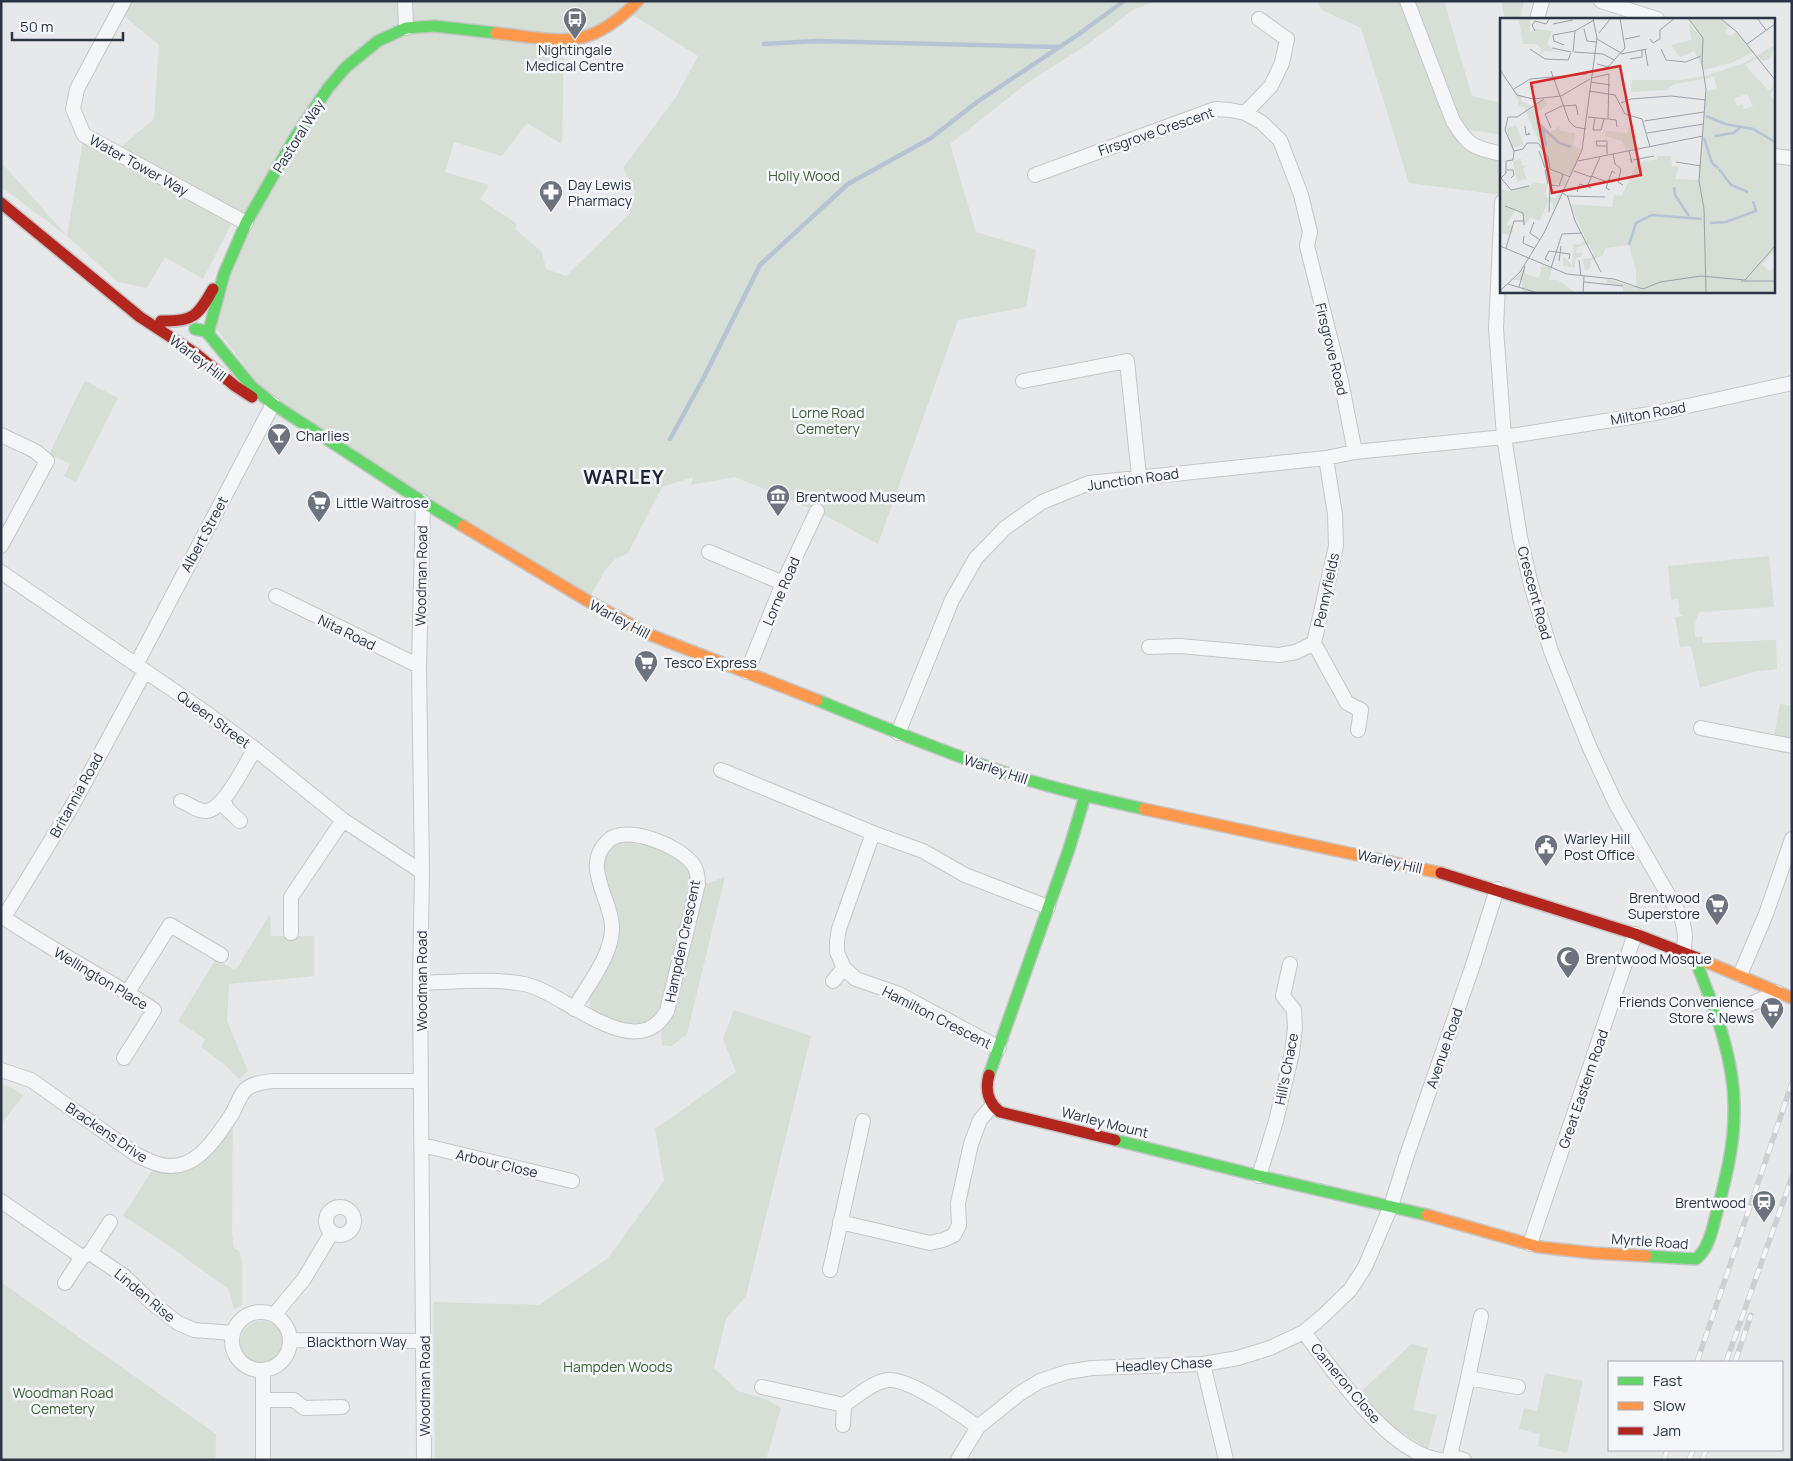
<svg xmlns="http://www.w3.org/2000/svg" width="1793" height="1461" font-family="Manrope,sans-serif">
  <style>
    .green { fill: #d6ded6; fill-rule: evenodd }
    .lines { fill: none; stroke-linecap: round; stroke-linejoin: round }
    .stream { stroke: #b4c4d5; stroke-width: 4.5 }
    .street-casing { stroke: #c4c6c8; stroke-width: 16 }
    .fast-casing { stroke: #c4c6c8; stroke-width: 14 }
    .slow-casing { stroke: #c4c6c8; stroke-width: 14 }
    .jam-casing { stroke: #c4c6c8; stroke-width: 14 }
    .street { stroke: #f5f6f7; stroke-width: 14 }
    .fast { stroke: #63d668; stroke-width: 11 }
    .slow { stroke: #ff974d; stroke-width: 11 }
    .jam { stroke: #b3261e; stroke-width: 11 }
    .rail-casing { stroke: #cecfd2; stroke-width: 5.5 }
    .rail { stroke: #f4f6f9; stroke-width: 4; stroke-dasharray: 11; stroke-linecap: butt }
    .labels { text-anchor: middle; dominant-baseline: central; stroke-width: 5; stroke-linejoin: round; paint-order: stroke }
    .poi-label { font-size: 14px; fill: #2b3445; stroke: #f4f6f9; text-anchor: start }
    .street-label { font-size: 14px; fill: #2b3445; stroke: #f4f6f9 }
    .park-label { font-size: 14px; fill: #3f6138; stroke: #f4f6f9 }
    .district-label { font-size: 19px; font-weight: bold; letter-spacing: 1px; fill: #1d2536; stroke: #f4f6f9 }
    .inset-river { fill: none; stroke: #b4c4d5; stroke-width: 2.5 }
    .inset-road { fill: none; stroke: #9ba0a8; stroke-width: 1 }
    .view { fill: #d62828; fill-opacity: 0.15; stroke: #d62828; stroke-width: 2.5 }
    .inset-edge { fill: none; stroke: #2b3445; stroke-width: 2.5 }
  </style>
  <rect width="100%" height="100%" fill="#e6e8ea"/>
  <!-- green -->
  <path class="green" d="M124 1H1155L1133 10 1088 44 1026 84 950 144 976 232 1036 250 1026 307 958 320 878 544 817 511 735 477 691 485 693 477 662 487 628 553 615 559 605 570 588 601 273 404 211 321 246 223 235 217 203 279 165 257 147 288 118 282 67 236 1 187V162L67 236 84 135 115 152 154 119 159 45 118 11ZM628 12 698 56 676 97 623 168 635 192 629 214 566 276 546 269 542 252 515 229 517 224 480 199 489 185 445 172 454 142 502 156 527 123 562 144 564 40Z
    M1317 1H1444L1472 96 1502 103V135L1458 128 1502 154V195L1409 183 1361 28 1322 10Z
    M1501 1H1524L1520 19H1505Z
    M85 381 118 398 76 482 64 476 70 464 49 454Z
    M1769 556 1774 607 1699 612C1695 620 1694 628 1695 637H1702L1703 643 1776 640 1777 669 1753 672 1700 688 1691 646 1680 647 1675 617 1683 616V614H1680L1678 599 1671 600 1668 566Z
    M1780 704 1792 706V740L1774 736Z
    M622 841C642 841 673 851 686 867 690 871 690 877 691 882L662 1007C659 1010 656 1016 652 1019 640 1029 594 1021 590 1005 586 986 617 959 619 936 622 904 582 862 622 841Z
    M725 877 687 1034 672 1046 662 1045 661 1028 675 1010 703 885Z
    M270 914 271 936H314V976L229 984 227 1021 248 1071 239 1079 223 1063 201 1047 205 1039 178 1021 216 959 233 969 237 968Z
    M734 1010 811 1036 746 1296 726 1319 714 1368 738 1391 768 1400 781 1408 766 1460H435L433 1302 539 1305 608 1258 664 1181 655 1129 736 1072 723 1039Z
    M1 1084 10 1087 24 1095 1 1124Z
    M233 1112 232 1235 234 1248 239 1251 242 1261V1305L234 1309 228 1288 199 1268 164 1242 123 1216 156 1164 189 1163Z
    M1 1282 216 1434 215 1460H1Z
    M240 1343a22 22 0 1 1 44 0a22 22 0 1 1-44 0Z
    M1411 1344 1428 1348 1413 1410 1437 1415 1428 1449 1390 1425 1359 1394Z
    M1545 1373 1583 1381 1567 1453 1538 1446 1540 1434 1519 1429 1524 1408 1537 1411Z"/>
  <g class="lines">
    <!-- stream -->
    <path class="stream" d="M764 44 816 41 1060 47
      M670 439 704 377 760 265 848 184 931 138 977 102 1079 34 1124 1"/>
    <!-- street casing -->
    <g class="street-casing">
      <path id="street" d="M124 1 77 89 73 109 84 135 246 223
        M405 1 406 28
        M1407 1 1453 121C1469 147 1473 147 1502 154
        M1601 1 1657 19
        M1537 19 1542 1
        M1245 113 1271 86 1282 63 1287 39 1259 19
        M1774 156 1792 158
        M1035 175 1215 109 1230 110 1245 113 1261 122 1280 140 1301 195 1310 232 1307 246 1341 381 1355 452
        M1502 202 1496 328 1504 437 1520 537 1531 585 1551 651 1589 746 1616 804 1681 917C1685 930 1687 941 1682 954
        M1023 381 1127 361 1139 476
        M1 435 35 451 47 461 1 546
        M423 502 419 666 422 872 420 983 424 1460
        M709 552 783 583
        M1 572 205 712 255 749 343 820 422 872
        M276 596 419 666
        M1314 643 1347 703 1361 710 1358 730
        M1149 647 1180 646 1279 655 1296 652 1314 643 1336 546 1335 514 1326 458
        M136 665 273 404
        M747 672 783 583 817 511
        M1701 728 1792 746
        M898 733 952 600 976 558 1005 528 1042 502 1089 483 1326 458 1355 452 1504 437 1656 413 1792 383
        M721 770 873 833
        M224 798 226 808 240 821
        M181 801C189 804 198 812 207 811 225 808 245 764 255 749
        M1 916C51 949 104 977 154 1010L124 1058
        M4 917 71 808 145 671
        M291 933V897L343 820
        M1740 975 1766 914 1792 839
        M833 981 844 968
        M420 983C454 982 491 978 524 984 563 991 636 1067 667 1011L698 884C698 876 697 869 692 863 679 846 627 824 609 840 580 866 612 899 612 927 613 954 587 986 574 1009
        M128 992 170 925 221 955
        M1714 1014C1737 1011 1756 1002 1777 992
        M999 1048 899 994 856 979 844 968 837 952V941L839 929 873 833 923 851 965 875 1048 907
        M1 1070 31 1080 137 1155C143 1158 149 1161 155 1163 192 1177 215 1140 232 1114 236 1107 239 1097 245 1090 252 1083 264 1082 274 1081H421
        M422 1145 572 1181
        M1259 1176 1276 1121 1292 1053 1295 1028 1294 1010 1283 996 1290 964
        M1 1201 82 1257
        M326 1221a14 14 0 1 1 28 0a14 14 0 1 1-28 0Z
        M840 1222 930 1243 943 1240 954 1235 959 1225 958 1203 971 1144 980 1120 992 1106
        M1530 1244 1635 934
        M90 1253 124 1276 151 1302 178 1323 194 1330 233 1333
        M830 1270 863 1121
        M65 1283 82 1257 90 1253 110 1222
        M232 1341a29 29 0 1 1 58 0a29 29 0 1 1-58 0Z
        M274 1315 304 1279 332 1232
        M1304 1332C1333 1371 1391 1456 1442 1460
        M291 1340 424 1341
        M1203 1364 1226 1460
        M263 1371V1460
        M1468 1378 1481 1316
        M762 1387 844 1405C857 1396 873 1382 888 1380 909 1378 960 1414 978 1427
        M263 1400H294L304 1408 342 1407
        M843 1425 844 1405
        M958 1460 978 1427 1019 1394 1040 1381 1067 1372 1092 1368 1203 1364 1238 1358 1270 1348 1304 1332 1322 1317 1350 1290 1365 1267 1391 1206 1407 1155 1473 965 1497 889
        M1449 1460 1468 1378 1518 1387
        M1451 1460 1457 1458 1464 1460"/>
    </g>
    <!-- fast casing -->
    <g class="fast-casing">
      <path id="fast" d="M195 329 206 331 252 387 273 404 423 502 463 526
        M208 334 224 274 246 223 294 139 328 88 346 67 378 41 406 28 434 26 496 33
        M817 700C878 725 938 750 1000 771 1047 787 1095 798 1144 809
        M989 1075 1069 849 1085 796
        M1115 1140 1259 1176 1427 1215
        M1646 1256 1696 1259C1710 1248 1713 1225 1718 1208 1726 1177 1734 1146 1734 1114 1736 1061 1714 1007 1695 959"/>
    </g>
    <!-- slow casing -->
    <g class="slow-casing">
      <path id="slow" d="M496 33C561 40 587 53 638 1
        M463 526 588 601 648 634 817 700
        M1144 809 1441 873
        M1697 958 1792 998
        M1427 1215 1539 1247 1593 1253 1646 1256"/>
    </g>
    <!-- jam casing -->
    <g class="jam-casing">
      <path id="jam" d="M1 203 140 317 195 353 235 386 252 397
        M161 321C193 322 198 316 213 289
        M1441 873 1635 934 1697 958
        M989 1075C985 1089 988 1103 1000 1112L1115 1140"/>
    </g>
    <!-- street -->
    <use href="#street" class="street"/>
    <!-- fast -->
    <use href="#fast" class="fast"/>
    <!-- slow -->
    <use href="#slow" class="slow"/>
    <!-- jam -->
    <use href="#jam" class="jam"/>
    <!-- rail casing -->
    <g class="rail-casing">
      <path id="rail" d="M1697 1362 1792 1083
        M1726 1362 1792 1177
        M1735 1362 1751 1315
        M1664 1460 1667 1450
        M1689 1460 1693 1450
        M1702 1460 1706 1450"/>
    </g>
    <!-- rail -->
    <use href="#rail" class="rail"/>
  </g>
  <!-- icons -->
  <defs>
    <g id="bus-pin" transform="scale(1.25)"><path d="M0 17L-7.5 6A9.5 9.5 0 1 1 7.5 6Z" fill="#6c737f" stroke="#f4f6f9"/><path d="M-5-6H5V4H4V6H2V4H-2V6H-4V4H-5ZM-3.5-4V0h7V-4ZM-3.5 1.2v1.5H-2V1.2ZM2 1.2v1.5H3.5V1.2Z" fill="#fff"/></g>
    <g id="pharmacy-pin" transform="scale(1.25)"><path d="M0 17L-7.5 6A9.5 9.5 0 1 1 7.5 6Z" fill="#6c737f" stroke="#f4f6f9"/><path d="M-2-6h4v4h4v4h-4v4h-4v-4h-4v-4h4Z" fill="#fff"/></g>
    <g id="bar-pin" transform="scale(1.25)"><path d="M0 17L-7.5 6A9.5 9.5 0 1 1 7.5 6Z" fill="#6c737f" stroke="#f4f6f9"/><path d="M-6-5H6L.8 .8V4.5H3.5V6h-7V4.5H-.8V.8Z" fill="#fff"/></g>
    <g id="museum-pin" transform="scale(1.25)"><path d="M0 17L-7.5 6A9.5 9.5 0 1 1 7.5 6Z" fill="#6c737f" stroke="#f4f6f9"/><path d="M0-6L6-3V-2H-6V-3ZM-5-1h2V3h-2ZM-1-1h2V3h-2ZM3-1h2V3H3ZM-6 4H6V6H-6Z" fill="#fff"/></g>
    <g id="supermarket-pin" transform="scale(1.25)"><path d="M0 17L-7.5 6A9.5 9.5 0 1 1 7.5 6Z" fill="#6c737f" stroke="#f4f6f9"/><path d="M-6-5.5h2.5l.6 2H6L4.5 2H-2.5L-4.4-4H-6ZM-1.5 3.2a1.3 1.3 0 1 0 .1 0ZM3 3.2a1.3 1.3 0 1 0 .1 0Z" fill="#fff"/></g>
    <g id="civic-pin" transform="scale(1.25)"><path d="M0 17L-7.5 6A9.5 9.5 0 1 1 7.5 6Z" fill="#6c737f" stroke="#f4f6f9"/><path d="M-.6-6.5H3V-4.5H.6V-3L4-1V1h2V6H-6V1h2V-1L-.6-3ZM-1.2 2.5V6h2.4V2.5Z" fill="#fff"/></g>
    <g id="mosque-pin" transform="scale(1.25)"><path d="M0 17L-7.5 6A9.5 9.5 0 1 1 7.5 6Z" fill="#6c737f" stroke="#f4f6f9"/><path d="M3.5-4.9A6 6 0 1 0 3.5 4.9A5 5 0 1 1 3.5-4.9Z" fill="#fff"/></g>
    <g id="station-pin" transform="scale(1.25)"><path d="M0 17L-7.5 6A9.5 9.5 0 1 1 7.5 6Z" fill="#6c737f" stroke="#f4f6f9"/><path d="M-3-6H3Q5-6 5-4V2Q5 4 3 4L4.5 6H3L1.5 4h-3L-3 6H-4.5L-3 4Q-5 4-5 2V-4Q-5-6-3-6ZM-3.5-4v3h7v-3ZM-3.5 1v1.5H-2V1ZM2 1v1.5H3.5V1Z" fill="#fff"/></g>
  </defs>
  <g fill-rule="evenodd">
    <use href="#bus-pin" x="575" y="19"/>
    <use href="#pharmacy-pin" x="551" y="192"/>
    <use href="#bar-pin" x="279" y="435"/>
    <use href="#museum-pin" x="778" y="496"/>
    <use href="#supermarket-pin" x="319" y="502"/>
    <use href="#supermarket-pin" x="646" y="662"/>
    <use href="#civic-pin" x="1546" y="846"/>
    <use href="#supermarket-pin" x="1717" y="905"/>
    <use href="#mosque-pin" x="1568" y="958"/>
    <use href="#supermarket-pin" x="1772" y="1009"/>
    <use href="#station-pin" x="1764" y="1202"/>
  </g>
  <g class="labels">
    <!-- poi labels -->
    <g class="poi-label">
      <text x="575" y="49" text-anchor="middle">Nightingale<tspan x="575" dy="16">Medical Centre</tspan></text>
      <text x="568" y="184">Day Lewis<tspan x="568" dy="16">Pharmacy</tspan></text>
      <text x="296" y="435">Charlies</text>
      <text x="796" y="496">Brentwood Museum</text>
      <text x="336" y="502">Little Waitrose</text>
      <text x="664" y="662">Tesco Express</text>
      <text x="1564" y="838">Warley Hill<tspan x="1564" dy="16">Post Office</tspan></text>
      <text x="1700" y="897" text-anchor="end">Brentwood<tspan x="1700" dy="16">Superstore</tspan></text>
      <text x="1586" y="958">Brentwood Mosque</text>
      <text x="1754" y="1001" text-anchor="end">Friends Convenience<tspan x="1754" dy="16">Store &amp; News</tspan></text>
      <text x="1746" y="1202" text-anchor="end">Brentwood</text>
    </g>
    <!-- street labels -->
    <g class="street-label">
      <text transform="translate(1156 131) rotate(-19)">Firsgrove Crescent</text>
      <text transform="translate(298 136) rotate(-58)">Pastoral Way</text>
      <text transform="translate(139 165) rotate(29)">Water Tower Way</text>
      <text transform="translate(1332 349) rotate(76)">Firsgrove Road</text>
      <text transform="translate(198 358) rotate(37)">Warley Hill</text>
      <text transform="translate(1648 413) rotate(-10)">Milton Road</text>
      <text transform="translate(1133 479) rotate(-8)">Junction Road</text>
      <text transform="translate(204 534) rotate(-62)">Albert Street</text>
      <text transform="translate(421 576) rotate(-89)">Woodman Road</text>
      <text transform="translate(1326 590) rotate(-78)">Pennyfields</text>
      <text transform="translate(781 591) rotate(-67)">Lorne Road</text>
      <text transform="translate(1535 593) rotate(75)">Crescent Road</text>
      <text transform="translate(620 619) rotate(28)">Warley Hill</text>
      <text transform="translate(347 632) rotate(26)">Nita Road</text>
      <text transform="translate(214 719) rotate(36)">Queen Street</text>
      <text transform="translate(996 769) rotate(18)">Warley Hill</text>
      <text transform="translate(76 795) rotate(-61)">Britannia Road</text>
      <text transform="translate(1390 861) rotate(13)">Warley Hill</text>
      <text transform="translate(682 941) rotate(-78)">Hampden Crescent</text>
      <text transform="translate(101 978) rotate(31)">Wellington Place</text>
      <text transform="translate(421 981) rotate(-90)">Woodman Road</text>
      <text transform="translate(937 1017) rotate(27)">Hamilton Crescent</text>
      <text transform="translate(1444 1048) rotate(-71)">Avenue Road</text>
      <text transform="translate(1286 1069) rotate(-79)">Hill's Chace</text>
      <text transform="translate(1583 1089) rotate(-71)">Great Eastern Road</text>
      <text transform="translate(1105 1122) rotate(14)">Warley Mount</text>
      <text transform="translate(107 1132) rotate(34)">Brackens Drive</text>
      <text transform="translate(497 1163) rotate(13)">Arbour Close</text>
      <text transform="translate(1650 1241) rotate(4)">Myrtle Road</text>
      <text transform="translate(145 1295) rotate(40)">Linden Rise</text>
      <text x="357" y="1341">Blackthorn Way</text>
      <text transform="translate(1164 1364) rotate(-3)">Headley Chase</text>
      <text transform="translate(1346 1383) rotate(50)">Cameron Close</text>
      <text transform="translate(424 1386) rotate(-90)">Woodman Road</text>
    </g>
    <!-- park labels -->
    <g class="park-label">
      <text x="804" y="175">Holly Wood</text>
      <text x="828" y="412">Lorne Road<tspan x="828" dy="16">Cemetery</tspan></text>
      <text x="618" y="1366">Hampden Woods</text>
      <text x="63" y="1392">Woodman Road<tspan x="63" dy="16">Cemetery</tspan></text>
    </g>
    <!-- district labels -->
    <g class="district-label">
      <text x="624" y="477">WARLEY</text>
    </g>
  </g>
  <!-- overview -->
  <g transform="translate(1500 18)">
    <rect width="275" height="275" fill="#e6e8ea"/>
    <path d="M22 0H31L29 15 36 11 52 13 47 25 53 33 70 35 45 33 39 37 42 31 36 26H23L19 3ZM188 0H220L230 8 225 13 230 18 237 14 254 34 231 45 204 52 194 33 180 39 171 27 191 22 189 5 203 22ZM275 27 270 41 263 43 258 40 245 47 269 73 275 67 270 77 275 82V236L273 234 262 246 270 254 275 248V266L272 267 275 275H123V268L107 265V261L136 269V252L129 227 106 230 102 238 91 242 90 250 85 253 82 241 92 240 94 235 89 226 78 229 75 235H82L81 238 75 241V249L63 248 64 238 72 248 74 226 79 227 86 222 70 186 112 189 114 177 122 178 137 145 157 141V138H171L172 148H179L175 161 198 162 206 73 217 71 214 59 205 61V58L244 45ZM247 76 253 88 244 91 243 86 237 88 234 80ZM203 58V61L175 66 166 72 131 74 132 62H180ZM12 71 22 79 21 83 33 88 46 81 47 87 36 95 39 105 50 115 59 108 60 113 75 115 73 127 82 132 73 155 63 157 68 164 54 193 52 184 48 185 39 203 31 199 24 208 23 195 16 191 6 208 13 207V214L8 217 2 215 0 225V171L10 173 36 165 47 166 45 179 55 180 65 168H59L58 164 51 167 48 165 39 123 24 89 17 88 19 84ZM16 107 24 127 11 129 6 111ZM129 110 136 111V131L126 133 122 123 105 118 106 113 127 115ZM21 141 22 148 27 147 23 151 27 161 17 163 13 143ZM42 247 52 250 49 262H58L76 275H23L22 262H13L25 251V256L39 260Z" fill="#d6ded6" fill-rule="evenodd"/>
    <path class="inset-river" d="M206 98 225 106 253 111 275 124M37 104 59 125 71 129M43 111 46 128M215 118 233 115 240 110M204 120 212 145 218 150M219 151 231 167 248 174M174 169 175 177 189 198M226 204 256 193 253 183M210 205 226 204M129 227 136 205 152 197 202 201"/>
    <path class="inset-road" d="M188 0 203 20 202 46 206 71 199 163 204 191 206 275M220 0 237 14 275 62M257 0 266 12M53 6 73 2M84 11 87 23 96 24M35 13 32 7 35 3 46 6 50 0M99 15 111 0M97 21 121 35M125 21 140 18M150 21 153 25 160 21V12L175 0M247 26 275 6M64 27 54 23 53 17 75 13 94 2M52 30 71 34M30 31 45 41 68 42 71 35M161 31 166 42 186 44 201 38M145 32 148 48M73 34 75 13M74 34 103 36 114 42M121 36 147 31M130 41 142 39V32M97 46 108 49 125 30 120 0M0 52 17 77 33 81 61 78 90 61M51 53 69 103 75 109 86 111M91 64 110 67M14 71 30 61 87 56M89 73 115 77 125 96 142 101 150 129M121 85 131 81 171 78 206 82M64 88 76 87 78 97M88 99 108 101 109 56 91 60M95 100 93 112H101L104 101M108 101 116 102 117 109M144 103 204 94M25 108 26 117 30 116 28 115M51 110 45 96 64 87M147 115 204 106M107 128H97L96 123H107V137M14 133 23 131 27 125H38L48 139 50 151 70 159M14 133 5 112 8 99H17L44 81M39 133 45 150M129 133 132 145 130 141M113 136 115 146 121 151 118 164 123 167M133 142 154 138M78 143 203 118M176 144 201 148M7 152H13L14 157 11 160M74 153 91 159M91 158 108 164M1 160 11 172 29 168M0 161 6 155V143L13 142 14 133M48 166 45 152 49 150M51 167 59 168 63 157M87 169 100 139M110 172 106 170 112 153 115 155M77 174 80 166 91 170M63 175 68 179 75 203 101 254M67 178 105 179M5 188 23 195 24 207M49 194 50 167M34 204 30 215 40 222M24 218 23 225 34 230M0 228 67 256 114 261 143 271 160 264 201 258 245 262 275 228M6 230 14 203H24M79 242 81 258M49 243 45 241 49 233 70 236 69 241M59 243 61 228M51 250 62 216 82 215M241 263H275M84 264 123 268M8 266 38 275M19 269 25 248M0 273 20 254 44 215 82 132 97 20 93 0M83 275 84 258"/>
    <path class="view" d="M120 48 141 157 52 175 31 65Z"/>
    <rect width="275" height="275" class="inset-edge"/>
  </g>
  <!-- border -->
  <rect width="1793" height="1461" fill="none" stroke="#2b3445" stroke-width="5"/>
  <!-- legend -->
  <rect x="1608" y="1361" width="175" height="90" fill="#f4f6f9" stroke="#a4a8b1"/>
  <rect x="1618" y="1377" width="25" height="8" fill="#63d668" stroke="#a4a8b1"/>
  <text x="1653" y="1386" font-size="15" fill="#2b3445">Fast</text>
  <rect x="1618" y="1402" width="25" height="8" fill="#ff974d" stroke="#a4a8b1"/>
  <text x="1653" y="1411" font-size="15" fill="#2b3445">Slow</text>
  <rect x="1618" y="1427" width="25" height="8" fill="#b3261e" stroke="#a4a8b1"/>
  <text x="1653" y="1436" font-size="15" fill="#2b3445">Jam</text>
  <!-- scale -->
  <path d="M12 32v8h111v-8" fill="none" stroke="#2b3445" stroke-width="2.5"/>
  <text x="20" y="32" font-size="15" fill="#2b3445" stroke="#f4f6f9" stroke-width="4" paint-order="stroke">50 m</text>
</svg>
